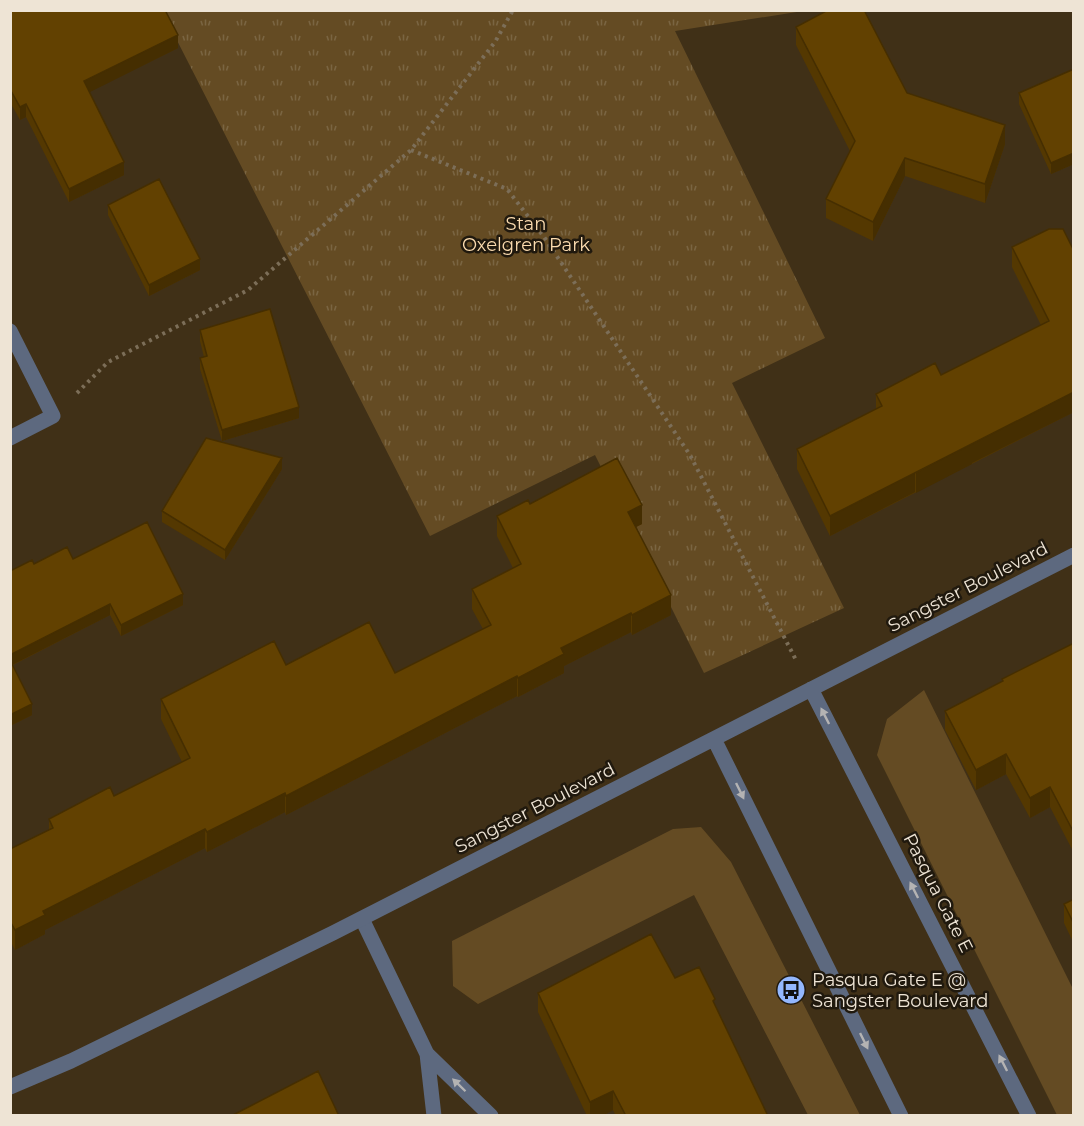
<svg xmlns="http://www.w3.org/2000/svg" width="1084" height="1126" font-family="Montserrat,sans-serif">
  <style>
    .grass { fill: #644b23 }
    .park { fill: url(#park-tufts) }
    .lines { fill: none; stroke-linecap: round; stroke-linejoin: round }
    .path { stroke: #7c6e58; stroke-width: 4; stroke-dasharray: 3 4.5; stroke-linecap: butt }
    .minor { stroke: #5d697f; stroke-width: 15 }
    .tertiary { stroke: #5d697f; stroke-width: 15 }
    .wall { fill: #543801 }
    .shaded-wall { fill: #452e01 }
    .building { fill: #624101; stroke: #452e01; stroke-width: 1.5 }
    .oneway { fill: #b4b3b3 }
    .labels { text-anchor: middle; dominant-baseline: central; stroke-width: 5; stroke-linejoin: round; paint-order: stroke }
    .park-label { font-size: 18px; fill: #fcdcaf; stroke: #20190e }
    .street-label { font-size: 18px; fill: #eee4d5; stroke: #20190e }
    .poi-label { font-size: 18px; fill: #eee4d5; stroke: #20190e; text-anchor: start }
  </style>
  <defs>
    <pattern id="park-tufts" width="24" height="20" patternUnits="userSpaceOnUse" patternTransform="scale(1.5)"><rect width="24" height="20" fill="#644b23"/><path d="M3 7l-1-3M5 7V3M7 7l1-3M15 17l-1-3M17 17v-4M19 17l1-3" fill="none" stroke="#7a6542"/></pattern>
  </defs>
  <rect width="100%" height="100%" fill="#403017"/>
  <!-- grass -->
  <path class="grass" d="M924 690 1073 989V1115H1057L877 755 887 719Z
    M701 827 731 862 860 1115H808L694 895 478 1004 453 986 452 941 673 829Z"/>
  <!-- park -->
  <path class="park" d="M162 11H803L675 31 825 338 732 383 844 608 704 673 595 455 430 536Z"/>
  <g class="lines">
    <!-- path -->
    <path class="path" d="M411 150 507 189 544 237 690 455 797 662
      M77 393 108 362 248 290 411 150 495 42 513 10"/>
    <!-- minor -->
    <path class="minor" d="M10 331 53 416 10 438
      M362 919 427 1054 434 1116
      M427 1054 491 1116"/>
    <!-- tertiary -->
    <path class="tertiary" d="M811 689 1029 1116
      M714 739 901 1116
      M10 1087 71 1061 333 933 1074 555"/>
  </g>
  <!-- wall -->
  <path class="wall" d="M10 10 178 48 89 92 124 175 69 202 26 117 20 120 10 102Z
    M796 27 907 93 1005 144 985 203 905 176 873 241 826 218V199L850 151 796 45Z
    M1074 69V164L1051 174 1019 104V93Z
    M108 205 200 270 149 296 108 215Z
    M1049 229 1074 412 830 536 797 469V449L876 409V394L941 375 1041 325 1012 267V247Z
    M200 330 299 418 222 441 200 369V358L204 357 200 341Z
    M282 469 225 560 162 522V511Z
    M530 504 642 524 636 527 671 615 632 635 631 632 564 666V673L518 697 517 696 286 815 285 812 207 852 205 848 45 930V934L15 950 10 940V849L49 830V819L114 796 182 762 161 719V699L286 665 395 673 483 629 472 609V589L513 568 497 536V516Z
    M73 559 183 605 121 636 110 615 13 665 32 715 10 726V571L34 564Z
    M1074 643V853L1050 807 1030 818 1006 774 976 790 945 730V711L1002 682V679Z
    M1074 899V944L1064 923V904Z
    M675 978 715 1006 768 1116H616L613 1110 602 1116H587L538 1012V993Z"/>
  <!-- shaded-wall -->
  <path class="shaded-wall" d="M178 35V48L84 95V81Z
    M26 104V117L20 120V107Z
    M1005 125V144L985 203V184Z
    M1074 153V164L1051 174V163Z
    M905 158V176L873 241V222Z
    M124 162V175L69 202V189Z
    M200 259V270L149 296V285Z
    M1074 392V412L972 463V464L916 493V473L972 443Z
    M299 407V418L222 441V430Z
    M282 458V469L225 560V550Z
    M915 472V492L830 536V516Z
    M642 505V524L628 531V512Z
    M183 594V605L121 636V625Z
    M671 595V615L632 635V615Z
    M110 604V615L10 666V655Z
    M631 613V632L564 666V673L518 697V678L561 648Z
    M517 676V696L286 815V796Z
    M32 704V715L10 726V715Z
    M1006 754V774L976 790V770Z
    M1050 787V807L1030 818V798Z
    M285 793V812L207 852V832Z
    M205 829V848L45 930V934L15 950V930L43 911Z
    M613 1091V1110L602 1116H590V1102Z"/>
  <!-- building -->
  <path class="building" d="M10 10H165L178 35 84 81 124 162 69 189 26 104 20 107 10 89Z
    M828 10H864L907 93 1005 125 985 184 905 158 873 222 826 199 855 141 796 27Z
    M1074 69V153L1051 163 1019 93Z
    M159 179 200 259 149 285 108 205Z
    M1049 229H1063L1074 251V392L830 516 797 449 882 406 876 394 935 363 941 375 1049 321 1012 247Z
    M270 309 299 407 222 430 200 358 207 356 200 330Z
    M206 438 282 458 225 550 162 511Z
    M617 458 642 505 628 512 671 595 632 615 631 613 561 648 564 654 518 678 517 676 286 796 285 793 207 832 205 829 43 911 45 915 15 930 10 921V849L53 828 49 819 110 787 114 796 190 758 161 699 274 641 286 665 369 622 395 673 491 625 472 589 521 564 497 516 528 500 530 504Z
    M147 522 183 594 121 625 110 604 10 655V571L32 560 34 564 67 547 73 559Z
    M1074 643V833L1050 787 1030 798 1006 754 976 770 945 711 1003 681 1002 679Z
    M10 660 32 704 10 715Z
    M1074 899V924L1064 904Z
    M651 934 675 978 699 967 715 999 713 1001 768 1116H626L613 1091 590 1102 538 993Z
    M318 1071 339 1116H231Z"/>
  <!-- one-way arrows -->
  <defs><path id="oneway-solid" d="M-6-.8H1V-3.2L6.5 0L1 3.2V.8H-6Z" transform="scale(1.5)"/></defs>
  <g class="oneway">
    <use href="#oneway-solid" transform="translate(825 716) rotate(-117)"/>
    <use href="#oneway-solid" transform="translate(740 791) rotate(64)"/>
    <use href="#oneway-solid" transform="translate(914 890) rotate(-117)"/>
    <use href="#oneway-solid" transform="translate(864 1041) rotate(64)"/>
    <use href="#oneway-solid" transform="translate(1003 1063) rotate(-117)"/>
    <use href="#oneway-solid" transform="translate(459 1085) rotate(-136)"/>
  </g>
  <!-- icons -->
  <defs>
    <g id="bus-disc" transform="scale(1.5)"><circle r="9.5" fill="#93b7fd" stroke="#20190e"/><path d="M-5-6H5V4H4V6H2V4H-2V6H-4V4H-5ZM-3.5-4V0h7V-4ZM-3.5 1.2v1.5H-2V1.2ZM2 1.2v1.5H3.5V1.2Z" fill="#111"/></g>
  </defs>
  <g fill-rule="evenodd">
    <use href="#bus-disc" x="791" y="990"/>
  </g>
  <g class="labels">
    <!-- park labels -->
    <g class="park-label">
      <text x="526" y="224">Stan<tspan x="526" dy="21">Oxelgren Park</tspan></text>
    </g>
    <!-- street labels -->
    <g class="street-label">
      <text transform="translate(968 587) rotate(-27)">Sangster Boulevard</text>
      <text transform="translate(535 808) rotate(-27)">Sangster Boulevard</text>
      <text transform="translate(938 893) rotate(63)">Pasqua Gate E</text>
    </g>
    <!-- poi labels -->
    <g class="poi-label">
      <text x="812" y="980">Pasqua Gate E @<tspan x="812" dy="21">Sangster Boulevard</tspan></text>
    </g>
  </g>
  <!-- border -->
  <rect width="1084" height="1126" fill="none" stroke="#eee4d5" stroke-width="24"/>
</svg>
